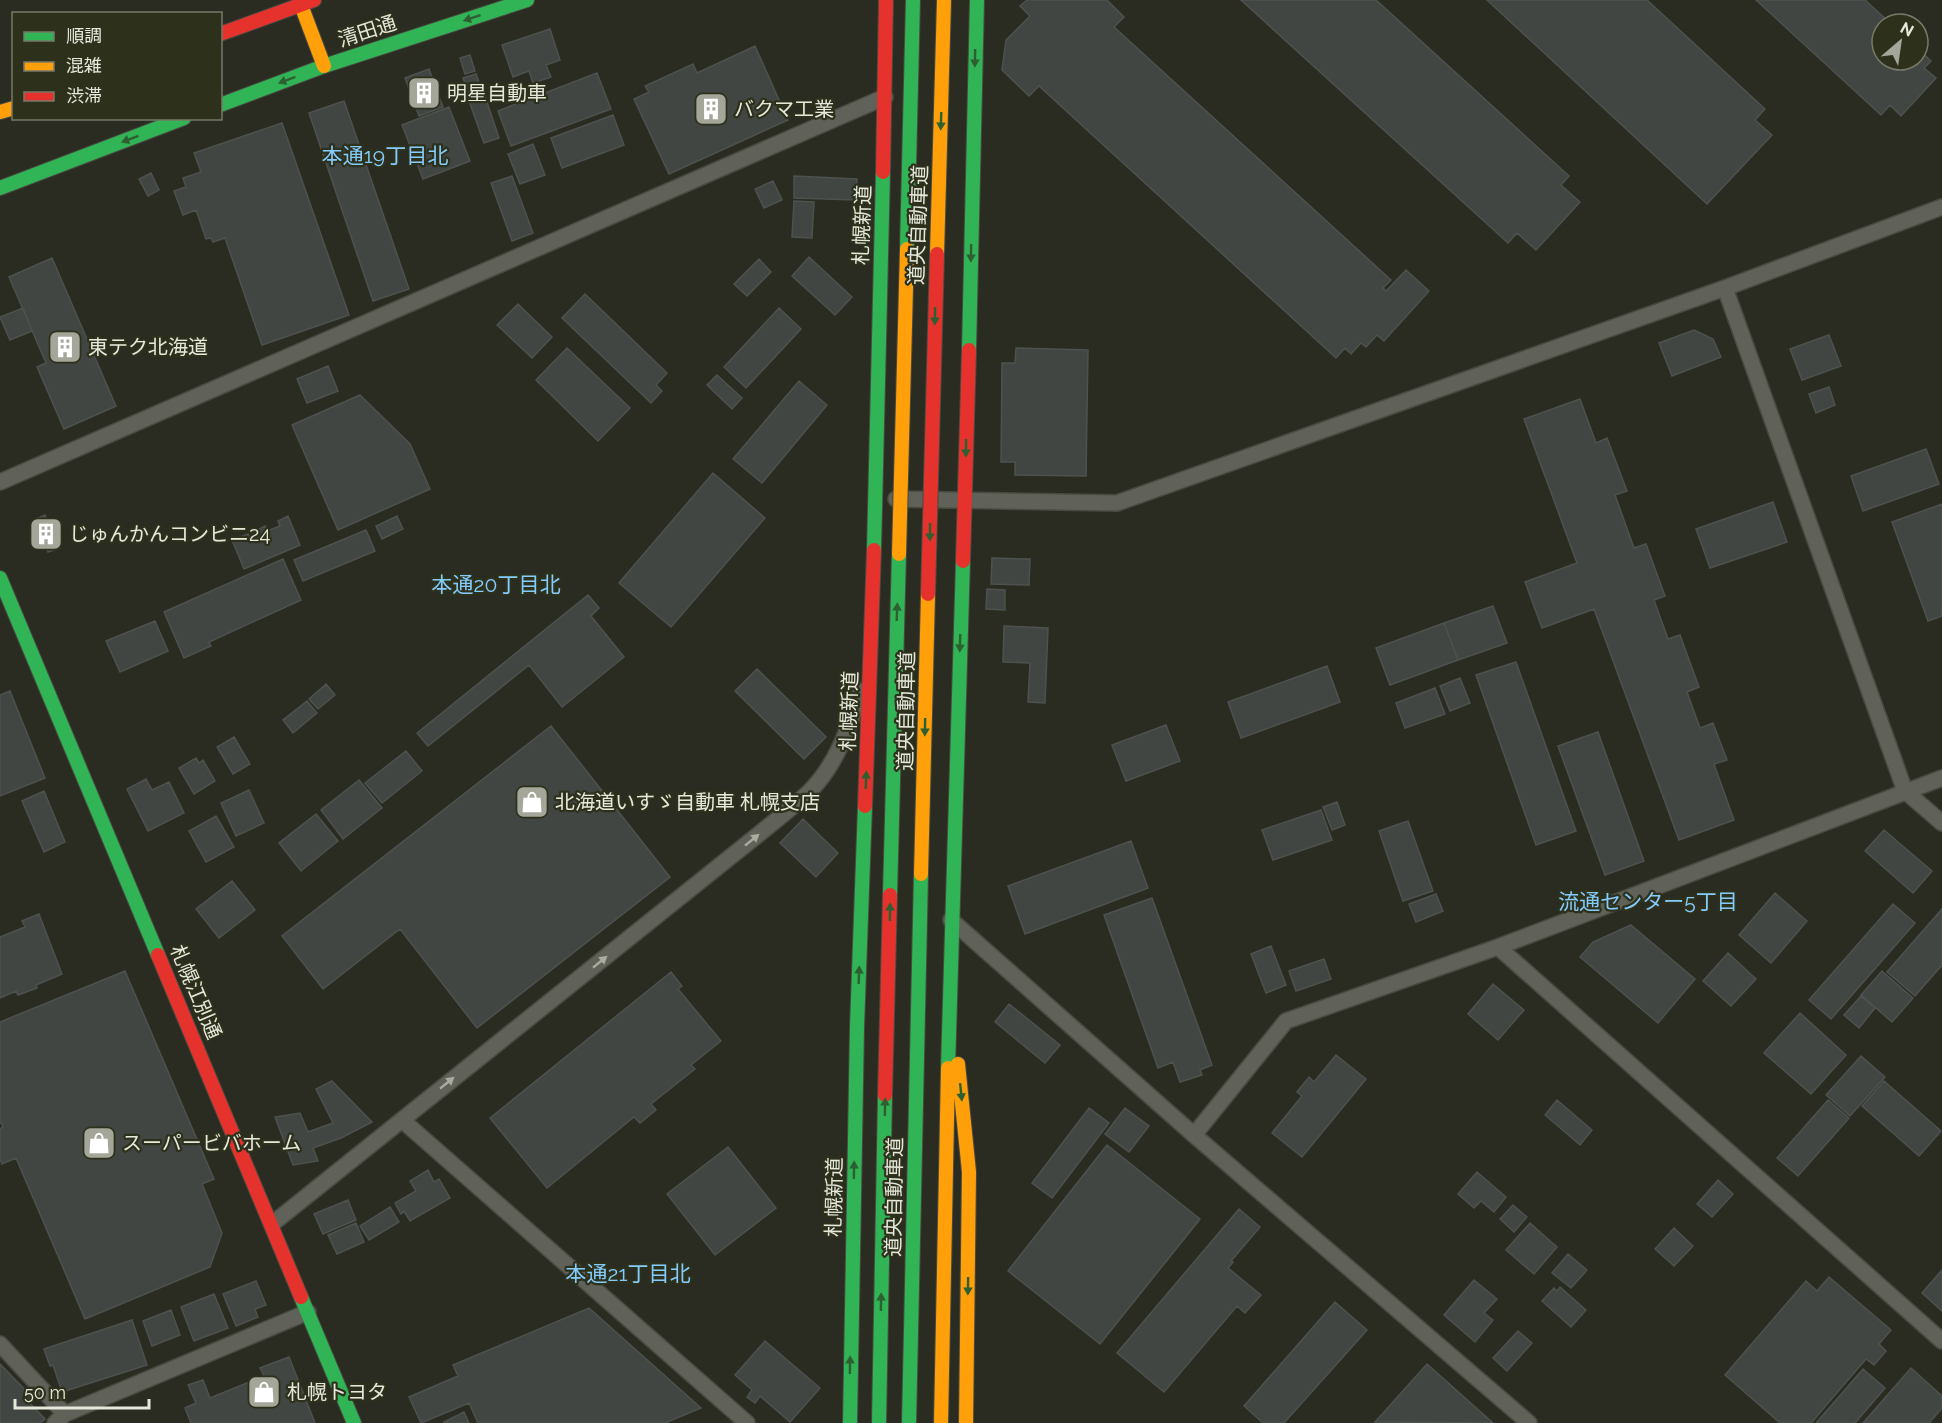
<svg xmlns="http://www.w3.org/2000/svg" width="1942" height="1423" font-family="Raleway,'Noto Sans JP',sans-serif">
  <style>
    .building { fill: #414643; stroke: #4e524f; stroke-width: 1.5 }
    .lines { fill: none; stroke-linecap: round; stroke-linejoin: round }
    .street-casing { stroke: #484a41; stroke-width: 18 }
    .fast-casing { stroke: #484a41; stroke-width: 16 }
    .slow-casing { stroke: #484a41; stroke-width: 16 }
    .jam-casing { stroke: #484a41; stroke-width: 16 }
    .street { stroke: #606259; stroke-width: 15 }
    .fast { stroke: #30b455; stroke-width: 14 }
    .slow { stroke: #ff9f0a; stroke-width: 14 }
    .jam { stroke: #e5322d; stroke-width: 14 }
    .fast-bridge-casing { stroke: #484a41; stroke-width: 16; stroke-linecap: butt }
    .slow-bridge-casing { stroke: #484a41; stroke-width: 16; stroke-linecap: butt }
    .jam-bridge-casing { stroke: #484a41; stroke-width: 16; stroke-linecap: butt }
    .fast-bridge { stroke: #30b455; stroke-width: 14 }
    .slow-bridge { stroke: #ff9f0a; stroke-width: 14 }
    .jam-bridge { stroke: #e5322d; stroke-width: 14 }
    .oneway { fill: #2e5f30 }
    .oneway2 { fill: #aaaca0 }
    .labels { text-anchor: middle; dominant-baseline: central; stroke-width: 4.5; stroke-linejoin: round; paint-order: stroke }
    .street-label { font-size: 20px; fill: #e6e8db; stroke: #2d311c }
    .poi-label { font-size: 20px; fill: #e6e8db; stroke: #2d311c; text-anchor: start }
    .neighbourhood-label { font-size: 21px; fill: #84ccfd; stroke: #2d311c }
  </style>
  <rect width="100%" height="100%" fill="#2a2c21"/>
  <!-- building -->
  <path class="building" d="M1027 0H1107L1124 17 1114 27 1391 280 1383 288 1386 291 1406 270 1429 291 1384 341 1377 335 1366 347 1361 343 1351 354 1345 348 1336 358 1039 86 1029 96 1002 70 1006 40 1030 16 1020 6Z
    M1241 0H1376L1569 176 1561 185 1580 202 1536 250 1517 233 1508 243Z
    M1487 0H1647L1765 109 1755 120 1772 135 1707 204Z
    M1756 0H1865L1891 24H1882V60H1918V49L1931 61 1924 68 1936 78 1901 116 1890 105 1881 115Z
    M550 29 560 60 546 65 551 77 533 83 529 71 513 77 502 45Z
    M755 46 788 120 669 174 634 99 649 92 645 86 693 64 697 73Z
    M470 55 475 71 465 74 460 58Z
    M429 69 443 107 419 116 405 78Z
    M597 73 611 109 511 146 498 111Z
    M476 74 483 93 470 97 463 78Z
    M485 96 499 138 484 143 469 101Z
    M344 101 409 289 373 301 309 113Z
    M449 107 470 161 423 179 402 125Z
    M613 115 624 145 562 168 551 138Z
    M282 123 349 315 262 345 225 238 213 242 211 238 206 239 196 210 183 215 174 191 186 187 183 178 201 172 194 153Z
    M533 144 545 175 520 184 508 154Z
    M151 173 159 190 148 196 139 179Z
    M512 176 533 233 512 241 491 183Z
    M794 176 857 179 856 200 794 198Z
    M773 181 782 200 764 208 755 189Z
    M794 201 814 202 812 238 792 237Z
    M809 257 852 297 835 315 792 276Z
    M52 258 116 406 64 429 37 367 46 363 9 277Z
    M759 259 771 272 747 296 734 284Z
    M585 294 667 373 656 385 662 391 651 403 562 318Z
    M518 304 552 337 532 358 497 325Z
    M23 308 32 331 10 340 0 317Z
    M779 308 801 329 746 388 724 367Z
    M1694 330 1713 339 1721 357 1672 376 1659 343Z
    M1829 335 1841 366 1802 380 1790 349Z
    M567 348 630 408 598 441 536 380Z
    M1016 348 1088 350 1086 476 1015 475V462H1001L1002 363H1015Z
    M328 366 338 391 307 403 297 379Z
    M717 375 742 398 732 409 707 385Z
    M799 381 827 405 762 483 733 459Z
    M1829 387 1835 405 1816 413 1809 394Z
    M360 395 410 444 430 489 338 530 292 425Z
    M1580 399 1596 443 1607 438 1627 491 1615 495 1634 548 1646 544 1665 596 1654 600 1668 639 1680 635 1699 687 1687 692 1700 728 1713 723 1727 760 1714 764 1734 820 1679 840 1594 609 1542 628 1525 582 1577 563 1524 419Z
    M1926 449 1939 484 1863 511 1851 476Z
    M713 473 765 518 671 627 619 583Z
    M1773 502 1787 542 1710 568 1696 529Z
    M1942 504V616L1928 621 1892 522Z
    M45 515 59 548 48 552 34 520Z
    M288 516 300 545 244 569 232 540 248 534 250 539 257 536 255 531 265 526 267 531 280 526 278 521Z
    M397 516 403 529 382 539 376 526Z
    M366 530 375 551 303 581 294 560Z
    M992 558 1030 559 1029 585 991 584Z
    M283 559 301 600 209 642 211 646 184 658 164 612Z
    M987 589 1005 590V610L986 609Z
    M588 595 599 608 591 616 624 657 562 707 529 665 428 746 417 733Z
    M1493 606 1507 643 1458 660 1444 623Z
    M155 621 168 651 120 672 106 641Z
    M1444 623 1458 660 1390 685 1376 648Z
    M1004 626 1048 628 1045 703 1028 702 1030 663 1003 662Z
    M1516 662 1576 831 1536 845 1476 675Z
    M1327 666 1340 702 1241 738 1228 702Z
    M757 669 826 737 804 759 735 691Z
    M1460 678 1470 703 1450 711 1440 686Z
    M326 684 335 695 318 709 309 699Z
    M1435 688 1445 714 1405 728 1396 703Z
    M10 691 45 778 0 796V695Z
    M307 701 317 713 293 733 283 720Z
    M1166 725 1180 761 1126 781 1112 745Z
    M551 726 670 877 477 1028 400 929 323 989 282 936Z
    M1598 732 1644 861 1605 875 1558 746Z
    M234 737 250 764 233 774 217 747Z
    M406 751 422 771 382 803 365 783Z
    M196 758 199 763 203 760 215 781 194 794 179 768Z
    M146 779 152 790 169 782 184 813 148 831 127 789Z
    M359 780 382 808 343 839 321 810Z
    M249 790 264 823 236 836 221 803Z
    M44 791 65 842 44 852 22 801Z
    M1337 802 1345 825 1332 830 1323 807Z
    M1321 810 1332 840 1273 860 1262 830Z
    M316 814 338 841 301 871 279 843Z
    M216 816 234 847 206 862 189 831Z
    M803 819 838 853 816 877 780 843Z
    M1408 821 1433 891 1403 901 1379 831Z
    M1884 830 1932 871 1913 893 1865 851Z
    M1131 841 1148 888 1025 934 1008 886Z
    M232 881 255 910 219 938 196 909Z
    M1775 893 1807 921 1771 963 1739 935Z
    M1436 894 1443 911 1416 922 1409 904Z
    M1152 898 1212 1065 1200 1070 1202 1075 1180 1082 1173 1062 1158 1068 1104 915Z
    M1893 904 1915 923 1831 1019 1809 1000Z
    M1942 909V965L1915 996 1887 972Z
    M39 914 62 974 36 985 37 988 18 995 16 991 0 998V937L25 927 22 921Z
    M1631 925 1695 979 1658 1023 1580 957 1593 942Z
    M1271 946 1286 985 1266 993 1251 954Z
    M1728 953 1756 979 1731 1006 1703 981Z
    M1324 959 1331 979 1296 991 1289 971Z
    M125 971 214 1179 202 1184 222 1233 210 1267 85 1319 16 1158 2 1164 0 1159V1129L3 1127 0 1121V1022Z
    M1882 971 1913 998 1892 1022 1861 995Z
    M671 972 682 986 678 989 721 1041 691 1065 695 1069 651 1104 656 1110 640 1123 634 1117 547 1188 490 1118Z
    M1493 984 1524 1010 1498 1040 1468 1014Z
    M1861 996 1875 1008 1859 1028 1844 1015Z
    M1009 1004 1060 1045 1045 1063 995 1022Z
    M1800 1013 1846 1055 1811 1094 1764 1053Z
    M1336 1055 1366 1079 1302 1157 1272 1133 1302 1096 1297 1092 1309 1077 1314 1082Z
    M1861 1056 1885 1077 1850 1116 1826 1095Z
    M332 1081 372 1122 341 1138 313 1148 318 1161 293 1165 275 1117 300 1113 308 1132 333 1123 316 1089Z
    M1884 1081 1941 1131 1919 1156 1862 1106Z
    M1557 1100 1592 1130 1580 1145 1545 1115Z
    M1828 1100 1849 1118 1798 1176 1777 1158Z
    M1089 1108 1109 1123 1052 1198 1032 1183Z
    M1125 1108 1149 1126 1129 1152 1105 1134Z
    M1107 1145 1200 1219 1100 1344 1008 1271Z
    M728 1147 776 1208 715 1255 667 1194Z
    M428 1170 434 1182 439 1179 450 1198 410 1221 404 1211 401 1214 395 1203 416 1191 410 1181Z
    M1477 1172 1506 1197 1494 1212 1481 1201 1474 1208 1458 1194Z
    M1718 1180 1733 1194 1712 1217 1697 1204Z
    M348 1200 356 1220 323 1234 314 1214Z
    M1513 1205 1527 1217 1514 1232 1500 1219Z
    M390 1207 399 1222 369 1240 360 1226Z
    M1239 1209 1260 1227 1231 1261 1233 1262 1228 1268 1261 1295 1245 1313 1237 1306 1164 1392 1117 1353Z
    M356 1223 364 1242 337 1254 328 1235Z
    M1530 1223 1557 1247 1534 1274 1506 1250Z
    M1674 1228 1693 1246 1674 1266 1655 1249Z
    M1568 1254 1587 1270 1571 1288 1552 1273Z
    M1942 1270V1311L1922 1293Z
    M1829 1277 1891 1330 1879 1344 1886 1351 1874 1365 1866 1359 1811 1423H1780L1725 1375 1806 1281 1817 1291Z
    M1474 1280 1497 1299 1484 1313 1493 1320 1475 1342 1444 1315Z
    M256 1281 266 1305 255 1309 258 1317 236 1326 223 1294Z
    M1560 1287 1586 1310 1571 1327 1542 1301 1554 1288 1557 1291Z
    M214 1294 228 1328 194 1341 181 1307Z
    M1335 1302 1367 1330 1284 1423H1263L1244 1406Z
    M589 1308 701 1408 665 1423H478L469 1403 421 1423 409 1397 458 1376 453 1365Z
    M171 1310 180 1335 152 1346 143 1321Z
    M132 1320 147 1365 62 1392 53 1365 50 1366 44 1349Z
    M1518 1331 1532 1343 1507 1371 1493 1358Z
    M765 1341 820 1388 790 1422 760 1396 755 1403 747 1397 752 1390 735 1375Z
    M289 1357 315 1423H191L185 1408 196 1403 188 1385 203 1380 210 1398 264 1376 260 1368Z
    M0 1364 32 1397 28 1401 45 1419 40 1423H0Z
    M1427 1364 1493 1423 1375 1422Z
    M1911 1368 1942 1396V1408L1929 1423H1863Z
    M1863 1369 1885 1388 1855 1423H1816Z
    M464 1412 469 1423H445L444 1422Z"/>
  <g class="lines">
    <!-- street casing -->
    <g class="street-casing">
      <path id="street" d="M1725 288 1905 791 1942 823
        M0 482 885 97
        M896 499 1117 503 1725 288 1942 207
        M951 920 1194 1135 1529 1423
        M1498 947 1942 1341
        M402 1120 747 1423
        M1194 1135 1286 1021 1498 947 1942 778
        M272 1224 759 834C775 821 793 807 808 793 837 765 849 727 861 691
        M0 1344 65 1414
        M55 1423 65 1414 308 1312"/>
    </g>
    <!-- fast casing -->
    <g class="fast-casing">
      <path id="fast" d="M220 105 324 66 527 0
        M0 188 184 118
        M969 350 977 0
        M874 550 883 172
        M0 578 158 955
        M948 1068 963 561
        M301 1297 354 1423
        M850 1423 857 1027 865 806"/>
    </g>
    <!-- slow casing -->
    <g class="slow-casing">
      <path id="slow" d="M301 5 324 66
        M0 112 14 108
        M958 1064 969 1172 966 1423
        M941 1423 948 1068"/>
    </g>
    <!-- jam casing -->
    <g class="jam-casing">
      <path id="jam" d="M220 34 314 0
        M883 172 886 0
        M963 561 969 350
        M865 806 874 550
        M158 955 301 1297"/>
    </g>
    <!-- street -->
    <use href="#street" class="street"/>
    <!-- fast -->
    <use href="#fast" class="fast"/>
    <!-- slow -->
    <use href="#slow" class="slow"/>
    <!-- jam -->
    <use href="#jam" class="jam"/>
    <!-- fast-bridge casing -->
    <g class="fast-bridge-casing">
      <path id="fast-bridge" d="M907 249 913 0
        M890 895 899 554
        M879 1423 885 1095
        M909 1423 921 874"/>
    </g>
    <!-- slow-bridge casing -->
    <g class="slow-bridge-casing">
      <path id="slow-bridge" d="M937 254 944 0
        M899 554 907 249
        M921 874 928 594"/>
    </g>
    <!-- jam-bridge casing -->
    <g class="jam-bridge-casing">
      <path id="jam-bridge" d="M928 594 937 254
        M885 1095 890 895"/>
    </g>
    <!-- fast-bridge -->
    <use href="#fast-bridge" class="fast-bridge"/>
    <!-- slow-bridge -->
    <use href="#slow-bridge" class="slow-bridge"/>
    <!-- jam-bridge -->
    <use href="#jam-bridge" class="jam-bridge"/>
  </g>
  <!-- one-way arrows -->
  <defs><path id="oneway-solid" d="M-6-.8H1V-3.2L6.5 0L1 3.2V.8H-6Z" transform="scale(1.5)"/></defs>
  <g class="oneway">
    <use href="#oneway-solid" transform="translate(472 18) rotate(162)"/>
    <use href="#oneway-solid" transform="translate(975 58) rotate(91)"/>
    <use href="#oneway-solid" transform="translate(287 80) rotate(159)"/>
    <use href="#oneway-solid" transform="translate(941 121) rotate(92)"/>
    <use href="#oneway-solid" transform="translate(130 139) rotate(159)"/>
    <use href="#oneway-solid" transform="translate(971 253) rotate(91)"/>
    <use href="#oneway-solid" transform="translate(935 316) rotate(91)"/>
    <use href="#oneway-solid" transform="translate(966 448) rotate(91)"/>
    <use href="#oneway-solid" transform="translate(930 532) rotate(91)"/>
    <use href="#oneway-solid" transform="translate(897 612) rotate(-88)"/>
    <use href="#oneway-solid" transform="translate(960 643) rotate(92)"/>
    <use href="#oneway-solid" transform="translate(925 727) rotate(91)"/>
    <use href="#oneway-solid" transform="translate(866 780) rotate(-88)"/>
    <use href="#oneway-solid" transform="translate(890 912) rotate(-89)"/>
    <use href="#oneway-solid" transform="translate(859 975) rotate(-88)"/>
    <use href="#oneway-solid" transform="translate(961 1092) rotate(84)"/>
    <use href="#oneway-solid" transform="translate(885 1107) rotate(-89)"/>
    <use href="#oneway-solid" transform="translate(854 1170) rotate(-89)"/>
    <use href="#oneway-solid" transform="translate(968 1286) rotate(91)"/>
    <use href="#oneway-solid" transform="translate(881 1302) rotate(-89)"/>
    <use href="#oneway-solid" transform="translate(850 1365) rotate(-89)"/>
  </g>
  <g class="oneway2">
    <use href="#oneway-solid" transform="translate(752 840) rotate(-39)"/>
    <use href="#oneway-solid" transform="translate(600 962) rotate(-39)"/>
    <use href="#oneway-solid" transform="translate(447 1083) rotate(-39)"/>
  </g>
  <!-- icons -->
  <defs>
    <g id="building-square" transform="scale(1.725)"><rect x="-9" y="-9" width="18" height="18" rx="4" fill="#a4a69a" stroke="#2d311c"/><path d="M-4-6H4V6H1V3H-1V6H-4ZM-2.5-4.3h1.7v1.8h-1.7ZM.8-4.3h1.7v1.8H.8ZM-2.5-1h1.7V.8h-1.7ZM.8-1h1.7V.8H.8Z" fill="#fff"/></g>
    <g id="shop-square" transform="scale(1.725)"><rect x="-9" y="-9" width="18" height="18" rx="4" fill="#a4a69a" stroke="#2d311c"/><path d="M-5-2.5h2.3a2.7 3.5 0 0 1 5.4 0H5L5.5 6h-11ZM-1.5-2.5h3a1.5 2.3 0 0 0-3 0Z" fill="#fff"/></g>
  </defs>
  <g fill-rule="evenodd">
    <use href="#building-square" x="424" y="93"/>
    <use href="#building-square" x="711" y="109"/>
    <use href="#building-square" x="65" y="347"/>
    <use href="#building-square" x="46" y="534"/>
    <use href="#shop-square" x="532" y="802"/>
    <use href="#shop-square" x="99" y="1143"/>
    <use href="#shop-square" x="264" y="1392"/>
  </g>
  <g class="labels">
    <!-- street labels -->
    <g class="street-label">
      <text transform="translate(367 31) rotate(-18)">清田通</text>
      <text transform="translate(862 225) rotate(-88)">札幌新道</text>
      <text transform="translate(918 225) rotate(-88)">道央自動車道</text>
      <text transform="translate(849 711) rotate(-88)">札幌新道</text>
      <text transform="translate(906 711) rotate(-89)">道央自動車道</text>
      <text transform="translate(196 992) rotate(67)">札幌江別通</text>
      <text transform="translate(834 1197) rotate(-89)">札幌新道</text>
      <text transform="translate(894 1197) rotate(-89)">道央自動車道</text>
    </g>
    <!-- poi labels -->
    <g class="poi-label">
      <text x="447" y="93">明星自動車</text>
      <text x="734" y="109">バクマ工業</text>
      <text x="88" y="347">東テク北海道</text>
      <text x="69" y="534">じゅんかんコンビニ24</text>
      <text x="555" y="802">北海道いすゞ自動車 札幌支店</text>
      <text x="122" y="1143">スーパービバホーム</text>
      <text x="287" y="1392">札幌トヨタ</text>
    </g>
    <!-- neighbourhood labels -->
    <g class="neighbourhood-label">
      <text x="385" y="155">本通19丁目北</text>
      <text x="496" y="584">本通20丁目北</text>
      <text x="1648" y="901">流通センター5丁目</text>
      <text x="628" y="1273">本通21丁目北</text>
    </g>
  </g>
  <!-- legend -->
  <rect x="12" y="12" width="210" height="108" fill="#2d311c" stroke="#777a68" stroke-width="1.5"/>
  <rect x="24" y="32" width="30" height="9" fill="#30b455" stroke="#777a68" stroke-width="1.5"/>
  <text x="66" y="42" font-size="18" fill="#e6e8db">順調</text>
  <rect x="24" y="62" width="30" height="9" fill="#ff9f0a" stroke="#777a68" stroke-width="1.5"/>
  <text x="66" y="72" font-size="18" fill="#e6e8db">混雑</text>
  <rect x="24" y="92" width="30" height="9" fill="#e5322d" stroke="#777a68" stroke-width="1.5"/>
  <text x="66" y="102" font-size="18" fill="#e6e8db">渋滞</text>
  <!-- north arrow -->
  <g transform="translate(1900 42) rotate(29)"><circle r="28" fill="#2d311c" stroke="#777a68" stroke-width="1.5"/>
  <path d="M0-4.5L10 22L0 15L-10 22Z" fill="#a4a69a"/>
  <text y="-9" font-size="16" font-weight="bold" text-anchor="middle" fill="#e6e8db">N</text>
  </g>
  <!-- scale -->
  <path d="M15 1399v9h134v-9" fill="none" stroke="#e6e8db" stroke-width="3"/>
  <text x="24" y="1399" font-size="18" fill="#e6e8db" stroke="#2d311c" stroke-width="4.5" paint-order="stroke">50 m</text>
</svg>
